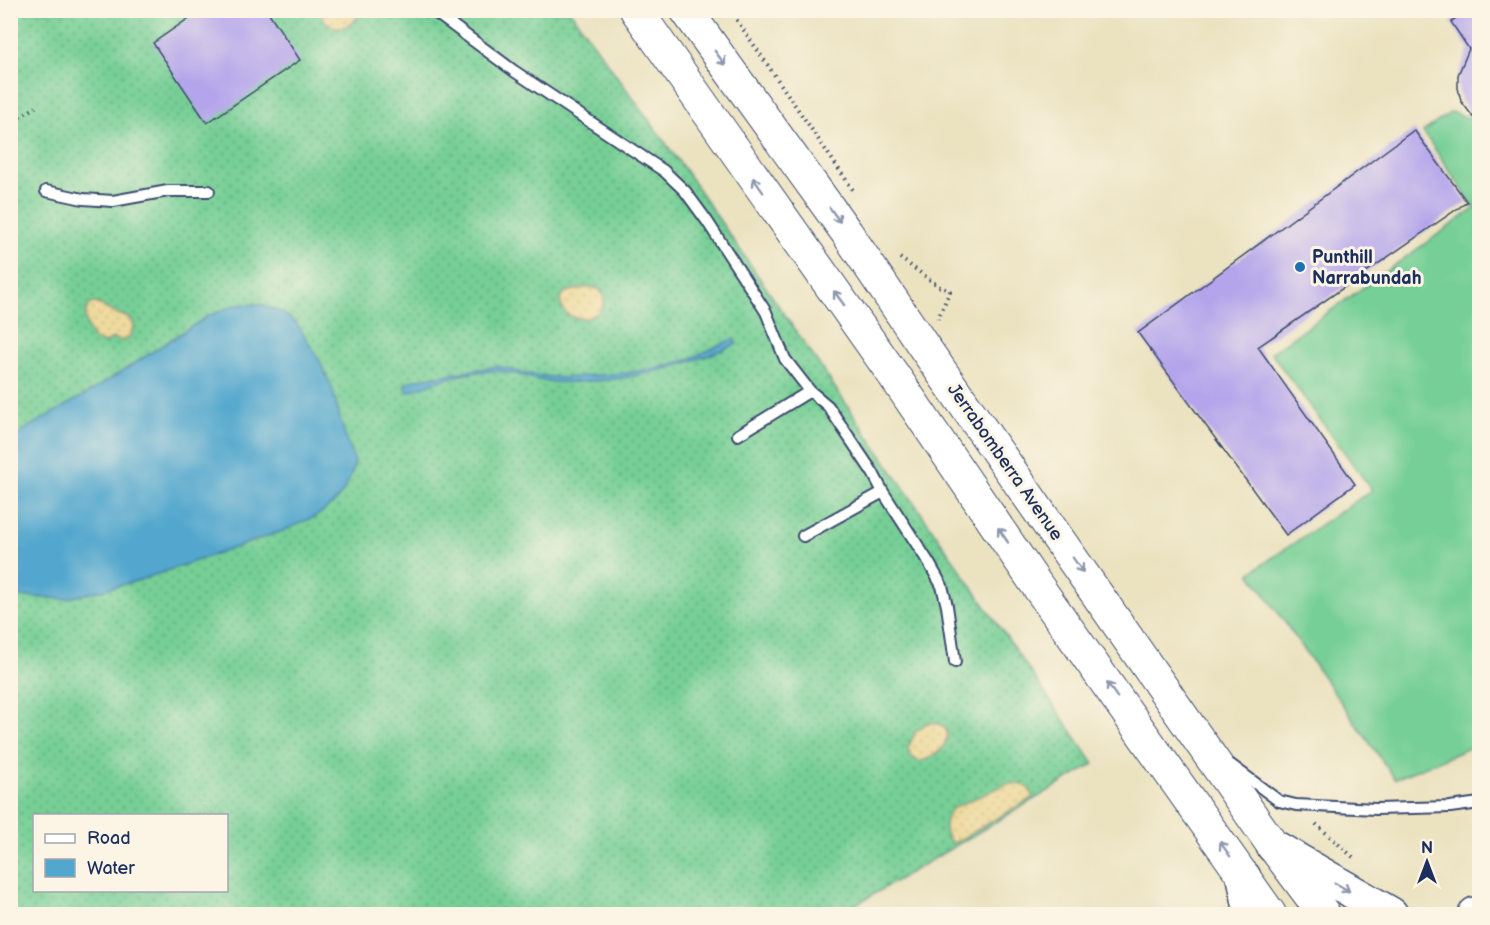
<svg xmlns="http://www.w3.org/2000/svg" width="1490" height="925" font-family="'Balsamiq Sans',sans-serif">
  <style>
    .grass { fill: url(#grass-dots); stroke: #487f7a; stroke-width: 1.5; fill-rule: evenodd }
    .sand { fill: url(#sand-dots); stroke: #84847e; stroke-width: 1.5 }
    .pitch { fill: #76cf96; stroke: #487f7a; stroke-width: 1.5 }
    .water { fill: #52a7ce; stroke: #366b96; stroke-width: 1.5 }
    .building { fill: #b3a4eb }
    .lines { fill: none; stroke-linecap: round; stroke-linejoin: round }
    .lane-casing { stroke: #3a4a6d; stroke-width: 14 }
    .secondary-casing { stroke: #3a4a6d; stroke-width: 34 }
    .primary-casing { stroke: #3a4a6d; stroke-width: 36 }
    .path { stroke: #3a4a6d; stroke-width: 4; stroke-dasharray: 1.5 4.5; stroke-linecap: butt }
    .lane { stroke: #fff; stroke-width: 10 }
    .secondary { stroke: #fff; stroke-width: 32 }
    .primary { stroke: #fff; stroke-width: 33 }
    .oneway { stroke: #8d97ae }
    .poi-dot { fill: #1f6fb2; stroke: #fcf5e5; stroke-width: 2 }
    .labels { text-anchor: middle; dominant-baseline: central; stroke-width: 6; stroke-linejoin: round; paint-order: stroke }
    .poi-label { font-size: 18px; font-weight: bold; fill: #1b2f5e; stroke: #fcf5e5; text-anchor: start }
    .street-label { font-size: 18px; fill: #1b2f5e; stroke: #fcf5e5 }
  </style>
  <defs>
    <pattern id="grass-dots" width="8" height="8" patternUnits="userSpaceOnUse" patternTransform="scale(1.5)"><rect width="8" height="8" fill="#76cf96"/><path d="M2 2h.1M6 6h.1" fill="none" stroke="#60a87e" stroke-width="1.8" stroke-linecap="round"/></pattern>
    <pattern id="sand-dots" width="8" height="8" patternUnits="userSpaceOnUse" patternTransform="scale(1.5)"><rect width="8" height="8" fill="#eeda9e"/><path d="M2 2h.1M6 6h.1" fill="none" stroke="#ccbb8a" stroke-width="1.8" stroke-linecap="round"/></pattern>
  </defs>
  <rect width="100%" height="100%" fill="#fcf5e5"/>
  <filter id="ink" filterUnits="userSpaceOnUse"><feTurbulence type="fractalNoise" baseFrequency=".0167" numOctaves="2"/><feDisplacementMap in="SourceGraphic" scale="12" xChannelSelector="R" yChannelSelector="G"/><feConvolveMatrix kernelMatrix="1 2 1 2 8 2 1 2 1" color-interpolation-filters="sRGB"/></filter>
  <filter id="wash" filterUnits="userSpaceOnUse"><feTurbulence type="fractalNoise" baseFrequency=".008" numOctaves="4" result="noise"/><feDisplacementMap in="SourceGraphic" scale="24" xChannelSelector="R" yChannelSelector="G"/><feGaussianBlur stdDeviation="1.35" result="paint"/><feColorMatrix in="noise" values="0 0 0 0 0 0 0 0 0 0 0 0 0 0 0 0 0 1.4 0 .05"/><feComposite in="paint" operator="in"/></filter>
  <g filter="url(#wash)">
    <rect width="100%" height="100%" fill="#ebe2c0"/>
    <!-- grass -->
    <path class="grass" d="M10 11H570L685 170 1094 764 840 914H11ZM34 816H226V890H34Z"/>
    <!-- sand -->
    <path class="sand" d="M321 11V10L360 11C352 35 323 31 321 11Z
      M589 287 599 289C620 315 565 334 560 300L565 292Z
      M92 303C102 303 106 310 115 313 130 318 138 318 130 336L123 341 113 338 106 343 95 340C88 330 79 312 92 303Z
      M927 723C964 721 944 760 918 761L912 757 908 748 916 731Z
      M1007 784C1019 783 1032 784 1032 798L961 839 953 843 950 841C942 830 944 818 953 808Z"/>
    <!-- pitch -->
    <path class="pitch" d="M1451 112 1469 118 1480 124 1479 744 1395 779 1250 573 1372 490 1271 353 1475 208 1423 132Z"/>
    <!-- water -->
    <path class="water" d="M260 304 283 313 297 324 320 361 332 388 345 436 355 462 351 476 343 492 333 504 318 515 283 531 137 581 66 599 11 596V441L28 427 93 390 208 316 236 305Z
      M733 339 737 344C677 369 621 384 555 382 535 381 516 372 496 371 468 370 434 382 408 392L404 385 413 380 498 366 527 374 561 378 627 373 662 367 687 360Z"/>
    <g id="blocks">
      <!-- building -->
      <path class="building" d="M201 10H267L300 60 207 123 153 43Z
        M1466 10H1479V125L1461 101 1458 88V75L1469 49 1451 22Z
        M1414 130 1467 202 1258 347 1355 484 1286 535 1138 333Z"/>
    </g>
  </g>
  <g filter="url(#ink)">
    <use href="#blocks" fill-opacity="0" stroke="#3a4a6d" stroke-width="1.5"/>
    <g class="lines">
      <!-- lane casing -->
      <g class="lane-casing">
        <path id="lane" d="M432 10 514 71 664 171 685 191 707 221 766 312 785 359 810 391 828 406 873 473 883 492 803 536
          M46 191 83 199 113 201 168 191H209
          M738 435 810 391
          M883 492 929 563 942 586 947 606 955 662
          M1231 765 1279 801 1296 805 1376 809 1450 807 1480 803"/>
      </g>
      <!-- secondary casing -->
      <g class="secondary-casing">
        <path id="secondary" d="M636 10 897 380 1036 584 1270 914
          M686 10 847 233 922 344 1273 846 1324 914"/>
      </g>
      <!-- primary casing -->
      <g class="primary-casing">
        <path id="primary" d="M1273 846 1391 914
          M1244 877 1251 914
          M1475 914 1480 913"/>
      </g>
      <!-- path -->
      <path class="path" d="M730 10 853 190
        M10 123 36 107
        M900 258 940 287 950 291 938 319
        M1316 824 1353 857"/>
      <!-- lane -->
      <use href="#lane" class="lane"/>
      <!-- secondary -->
      <use href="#secondary" class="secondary"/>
      <!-- primary -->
      <use href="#primary" class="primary"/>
    </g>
    <!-- one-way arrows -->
    <defs><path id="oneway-shaft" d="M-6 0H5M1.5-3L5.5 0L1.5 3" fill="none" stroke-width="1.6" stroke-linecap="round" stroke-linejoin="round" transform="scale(1.5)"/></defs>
    <g class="oneway">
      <use href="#oneway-shaft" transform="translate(720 58) rotate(54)"/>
      <use href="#oneway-shaft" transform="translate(758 185) rotate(-125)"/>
      <use href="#oneway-shaft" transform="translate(835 215) rotate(54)"/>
      <use href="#oneway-shaft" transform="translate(839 298) rotate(-126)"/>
      <use href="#oneway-shaft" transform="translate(1003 535) rotate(-124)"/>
      <use href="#oneway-shaft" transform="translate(1078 565) rotate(55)"/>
      <use href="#oneway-shaft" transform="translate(1112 690) rotate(-125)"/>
      <use href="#oneway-shaft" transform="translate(1225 849) rotate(-125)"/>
      <use href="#oneway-shaft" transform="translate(1342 887) rotate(30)"/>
    </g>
  </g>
  <!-- markers -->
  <circle class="poi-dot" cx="1300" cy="267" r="6"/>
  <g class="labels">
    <!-- poi labels -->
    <g class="poi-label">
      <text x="1312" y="257">Punthill<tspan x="1312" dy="21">Narrabundah</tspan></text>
    </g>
    <!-- street labels -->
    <g class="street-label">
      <text transform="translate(1005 462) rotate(55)">Jerrabomberra Avenue</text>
    </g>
  </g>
  <!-- margin -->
  <rect width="1490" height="925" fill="none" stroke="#fcf5e5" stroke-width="36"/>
  <!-- legend -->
  <rect x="33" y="814" width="195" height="78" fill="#fcf5e5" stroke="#a2a6af" stroke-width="1.5"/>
  <rect x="45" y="834" width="30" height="9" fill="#ffffff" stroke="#a2a6af" stroke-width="1.5"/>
  <text x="87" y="844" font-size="18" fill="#1b2f5e">Road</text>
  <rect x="45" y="859" width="30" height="18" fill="#52a7ce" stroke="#a2a6af" stroke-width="1.5"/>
  <text x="87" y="874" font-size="18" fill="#1b2f5e">Water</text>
  <!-- north arrow -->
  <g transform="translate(1427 862)" stroke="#fcf5e5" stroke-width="4.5" paint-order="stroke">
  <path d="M0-4.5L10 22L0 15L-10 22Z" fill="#1b2f5e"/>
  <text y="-9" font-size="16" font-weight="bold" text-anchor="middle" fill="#1b2f5e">N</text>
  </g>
</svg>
